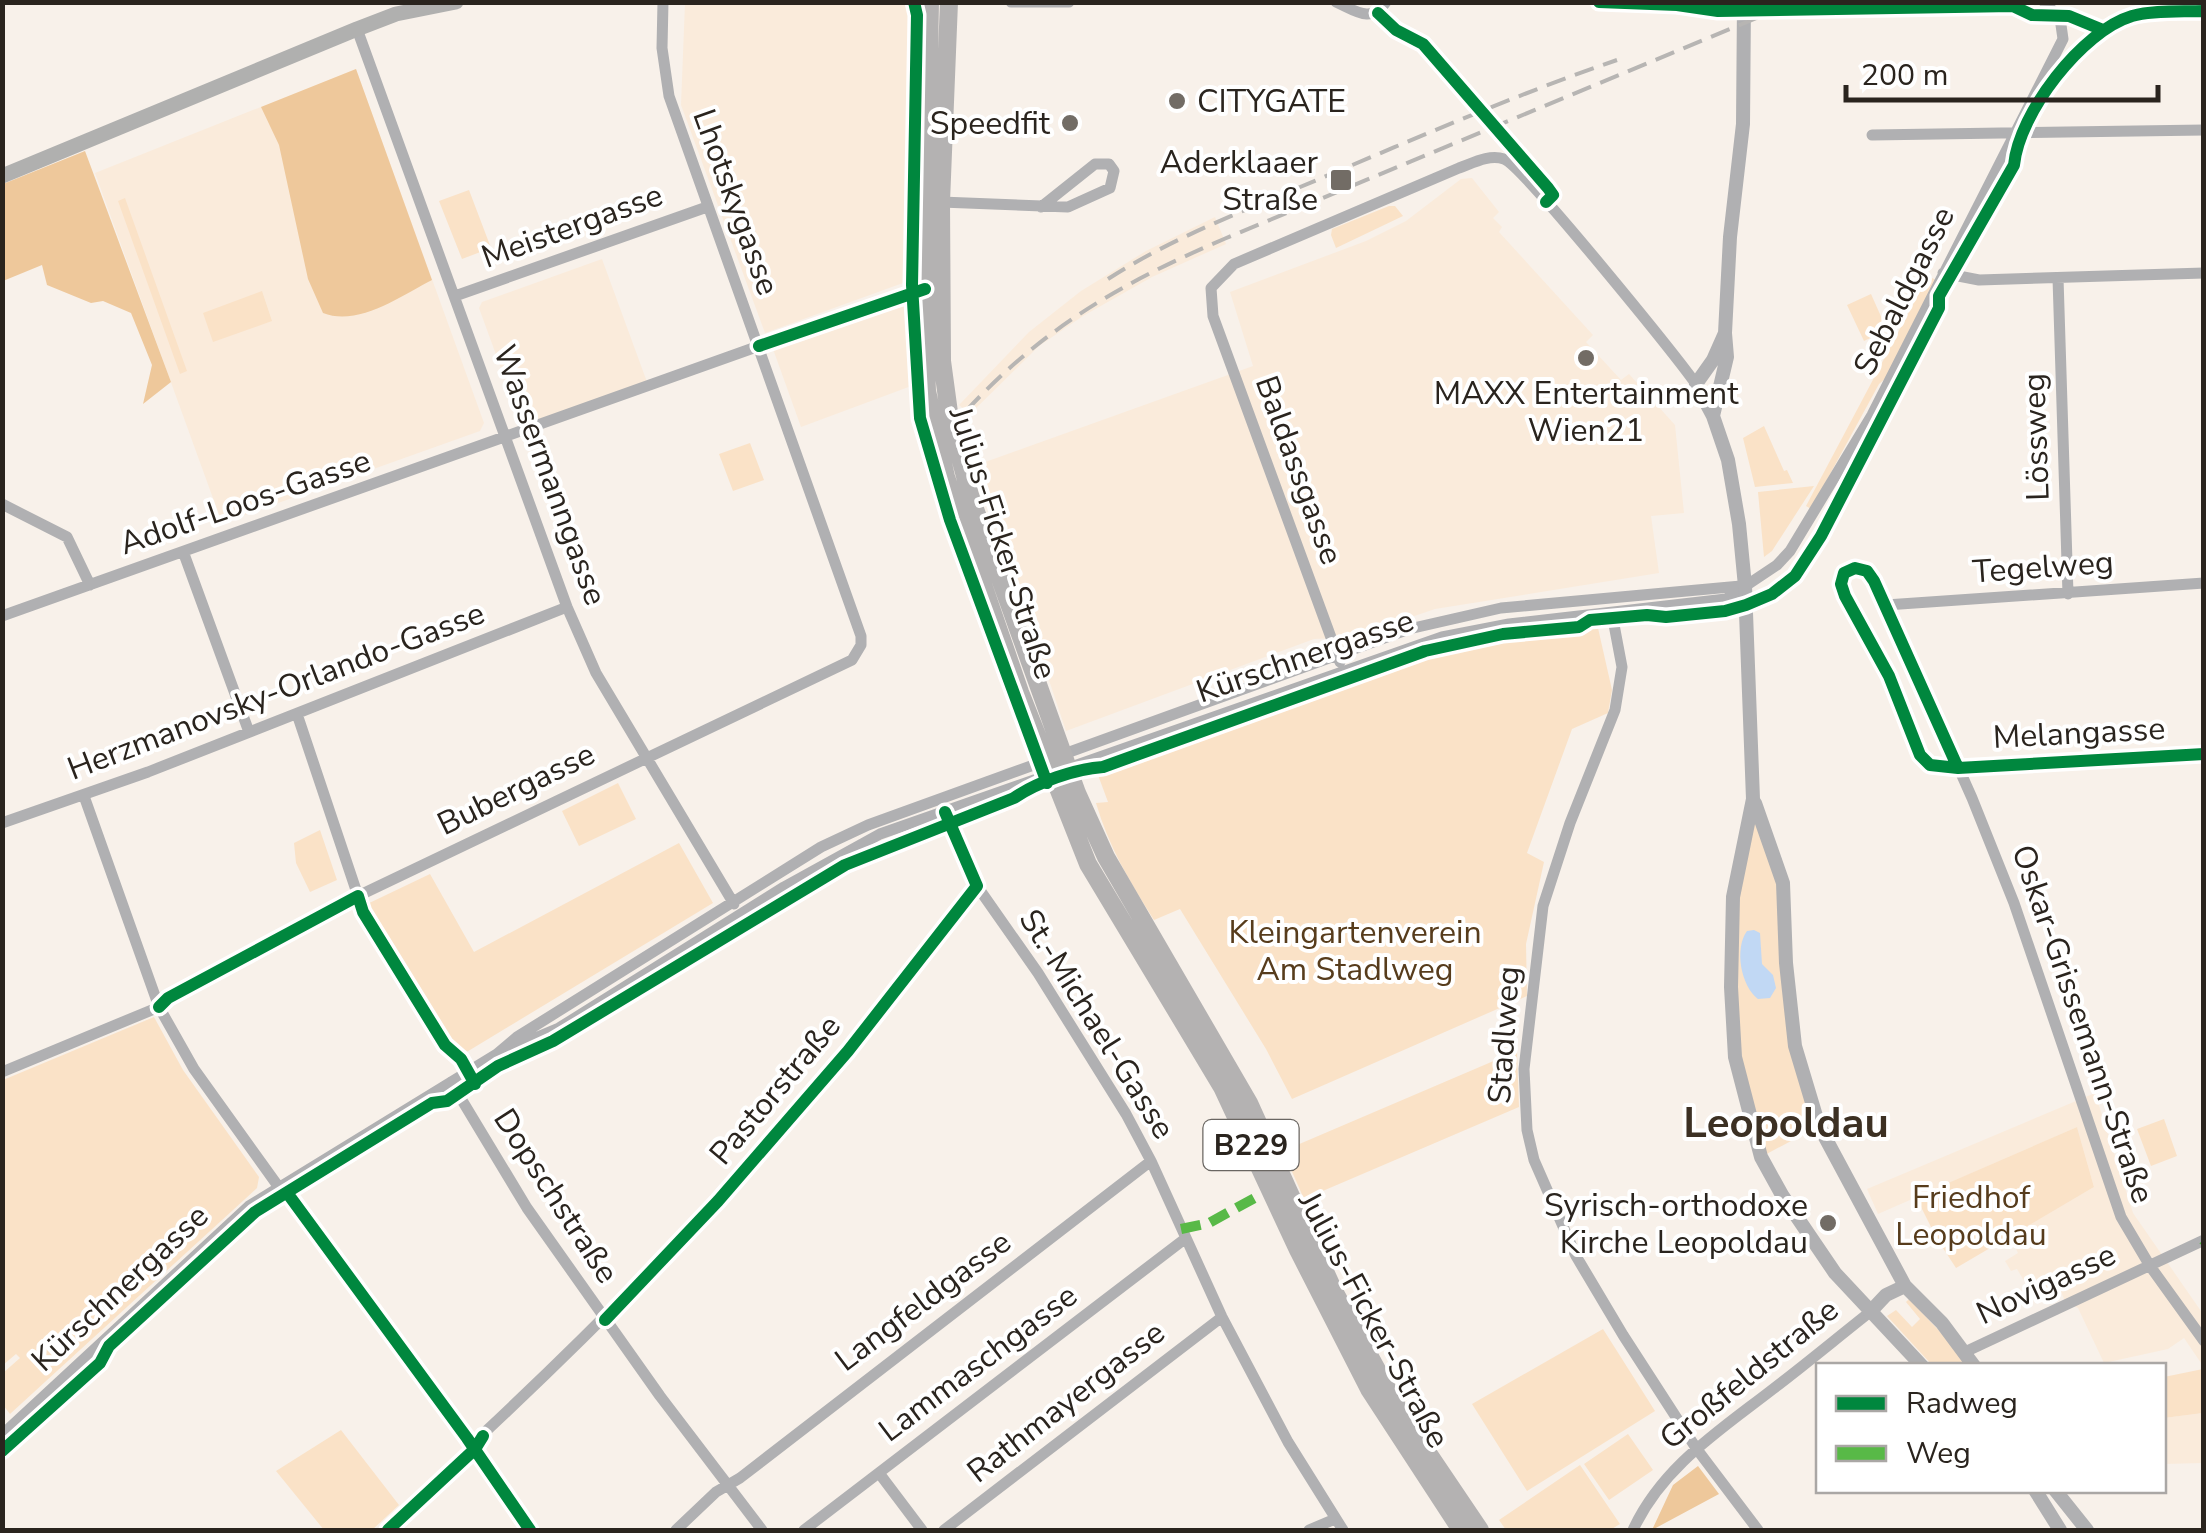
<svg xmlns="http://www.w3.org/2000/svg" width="2206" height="1533" font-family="'Nunito Sans',sans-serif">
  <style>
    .built { fill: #faebdb }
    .green { fill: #fae2c7 }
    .forest { fill: #eec89b }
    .water { fill: #c1d8f4 }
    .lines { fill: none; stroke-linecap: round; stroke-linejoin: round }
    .minor { stroke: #b0b0b2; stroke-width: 11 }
    .tertiary { stroke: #b0b0b2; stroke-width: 14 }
    .secondary { stroke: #b0b0af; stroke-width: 15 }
    .primary { stroke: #b4b2b2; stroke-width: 18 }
    .rail { stroke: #b7b5b3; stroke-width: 4; stroke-dasharray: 20 10; stroke-linecap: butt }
    .quiet { stroke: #58b947; stroke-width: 10; stroke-dasharray: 20 10; stroke-linecap: butt }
    .cycleway-casing { stroke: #fff; stroke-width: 19 }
    .cycleway { stroke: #00873e; stroke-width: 12 }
    .poi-dot { fill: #726c65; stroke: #fff; stroke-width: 4 }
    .labels { text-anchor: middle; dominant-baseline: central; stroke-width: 8; stroke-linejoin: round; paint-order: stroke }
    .shield { fill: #fff; stroke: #6a6662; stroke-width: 2.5 }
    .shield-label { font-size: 30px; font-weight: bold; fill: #2a241e }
    .poi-label { font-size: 32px; fill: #2a241e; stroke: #fff; text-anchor: end }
    .street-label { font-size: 32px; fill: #2a241e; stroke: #fff }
    .park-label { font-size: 32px; fill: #573c1c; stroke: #fff }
    .district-label { font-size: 42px; font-weight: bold; fill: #3c3023; stroke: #fff }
  </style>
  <rect width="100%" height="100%" fill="#f8f1ea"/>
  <!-- built -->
  <path class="built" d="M685 3H915L914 279 765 333 681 105Z
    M356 69 484 423 480 431 222 523 95 173Z
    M1472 178 1499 212 1493 218 1502 227 1499 232 1593 335 1586 342 1621 380 1629 374 1675 425 1684 513 1651 516 1659 573 1435 609 1353 637 1314 639 1066 731 977 465 1253 366 1230 292 1366 241 1406 221 1461 179Z
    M1215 217 1226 244 1152 277 1083 316 1039 346 970 414 959 405 1029 332 1081 291 1146 251Z
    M602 259 647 382 522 426 479 308 482 302Z
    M912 298 914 385 801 427 773 349Z
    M2095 1093 2133 1213 2203 1314V1366L2184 1338 2168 1349 2104 1363 2078 1308 2065 1301 2061 1292 2036 1301 2017 1269 2011 1271 2005 1261 2018 1253 2010 1236 2094 1187 2077 1127 1878 1214 1867 1189Z
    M2203 1413V1463L2164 1464V1418Z"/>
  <!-- green -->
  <path class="green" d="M469 190 491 248 462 259 439 201Z
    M125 198 187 371 180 374 118 201Z
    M1389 206H1395L1403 216 1336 248 1331 235 1332 229Z
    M1928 276 1936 280 1886 378 1879 384 1811 509 1806 506Z
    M262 291 272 321 213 342 203 313Z
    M1871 294 1887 330 1864 341 1847 305Z
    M1764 426 1784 471 1787 470 1793 483 1755 487 1743 438Z
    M750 443 764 480 733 491 719 454Z
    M1814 486 1772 551 1764 557 1758 492Z
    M1598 628 1612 690 1608 713 1572 729 1527 853 1544 862 1526 944 1527 996 1292 1099 1266 1049 1180 909 1154 920C1130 883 1108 845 1096 803L1108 802 1098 775 1444 651 1480 643Z
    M618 783 636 819 579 846 562 811Z
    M1753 799 1783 883 1795 1046 1819 1126 1761 1157 1735 1057 1733 897Z
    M320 830 337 880 310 892 296 863 294 843Z
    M679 843 713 903 465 1053 450 1048 363 906 430 874 474 952Z
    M154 1017 183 1070 259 1177 257 1188 10 1414 3 1405V1373L20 1358 16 1354 3 1365V1080Z
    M1517 1051 1519 1107 1304 1199 1283 1151Z
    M2164 1119 2177 1156 2151 1166 2137 1129Z
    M2077 1127 2094 1187 1956 1268 1937 1239 1916 1197Z
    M1909 1299 1946 1338 1966 1365H1932L1887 1316 1896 1310 1912 1327 1920 1319 1906 1302Z
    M1603 1329 1655 1411 1527 1491 1472 1404Z
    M2203 1369V1413L2164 1418V1377Z
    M341 1430 399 1505 372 1530H324L276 1471Z
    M1628 1434 1653 1470 1609 1500 1584 1464Z
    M1580 1465 1620 1524 1610 1530H1506L1499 1520Z"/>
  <!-- forest -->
  <path class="forest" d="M356 69 432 280C401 296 358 327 323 313L308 279 279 145 261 107Z
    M85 151 171 382 143 404 152 365 131 313 103 301 91 303 47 285 42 265 3 281V184Z
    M1698 1466 1719 1494 1652 1530 1673 1485Z"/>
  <!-- water -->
  <path class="water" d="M1754 930 1760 933 1762 964 1773 975 1776 988 1770 998 1758 999C1741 986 1734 949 1747 931Z"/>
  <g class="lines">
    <!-- minor -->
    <path class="minor" d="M1011 2H1069
      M1336 2C1356 11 1371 24 1386 2
      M357 29 567 607 596 673 734 904
      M1872 135 2204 130
      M941 202 1068 207 1110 188 1114 171 1109 164H1095L1041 207
      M1943 273 1979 280 2204 273
      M2058 278 2068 594
      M455 296 707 207
      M2 504 67 537 90 585
      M184 554 249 732
      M1886 605 2204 583
      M1612 614 1622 667 1615 710 1570 823 1543 906 1524 1069 1527 1130 1534 1160 1576 1256 1623 1335 1696 1448 1758 1530
      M2 616 759 346
      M1340 662 1213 316 1211 288 1234 264 1459 168C1473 163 1489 154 1504 159 1523 166 1675 355 1696 384
      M297 714 358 896 852 660 861 645V636L669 96 662 48 663 2
      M2204 754 1958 768 1930 765 1920 755 1889 676 1845 596 1841 584 1844 573 1855 568 1867 571 1886 605 1972 798 2014 903 2121 1217 2150 1266 2204 1341
      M84 796 159 1007 194 1069 278 1186
      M945 812 977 886 1038 973 1126 1114 1151 1161 1222 1317 1288 1442 1343 1530
      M2 823 148 772 567 607
      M497 1054 559 1028 784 887 880 834 1442 637 1509 624 1726 599 1777 565 1790 551 1872 415 2063 39 2060 18 2044 2
      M2 1072 159 1007
      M451 1082 527 1208 660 1396 762 1530
      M1965 1352 2204 1240
      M484 1433C612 1313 734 1189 846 1053 891 999 933 941 977 886
      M2 1435 249 1206 497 1054 517 1037 821 847 868 825 1409 629 1501 608 1741 586
      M879 1473 922 1530
      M676 1530 716 1492 740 1478 1151 1161
      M804 1530 1186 1238
      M944 1530 1222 1317
      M1309 1530 1335 1519
      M1633 1530C1662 1467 1719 1431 1773 1389 1806 1364 1837 1338 1870 1312"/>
    <!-- tertiary -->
    <path class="tertiary" d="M1725 333 1713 360 1696 384 1713 416 1728 460 1739 524 1745 586 1753 799 1733 897 1731 987 1735 1057 1761 1157 1782 1195 1835 1273 1922 1366
      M1713 416 1727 357 1725 333 1730 237 1743 124 1744 2
      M1755 803 1783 883 1786 963 1795 1046 1819 1126 1905 1286 1942 1323 1974 1366
      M1870 1312 1886 1295 1905 1286
      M2035 1490 2060 1530
      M2055 1490 2087 1530"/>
    <!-- secondary -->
    <path class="secondary" d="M2 176 357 29 396 14 456 2"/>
    <!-- primary -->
    <path class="primary" d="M930 2 924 318 927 391 946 477 1020 692 1088 864 1222 1087 1298 1250 1369 1389 1461 1530
      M949 2 941 202 942 361 950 420 970 495 1077 793 1106 857 1249 1103 1333 1289 1399 1410 1480 1530"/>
    <!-- rail -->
    <path class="rail" d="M1108 279C1175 236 1251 208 1324 177 1421 136 1518 94 1617 60
      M966 411C1043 328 1121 283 1224 239L1795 2"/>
    <!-- quiet -->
    <path class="quiet" d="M1181 1229 1209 1223 1260 1195
      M2203 1240 2204 1241"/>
    <!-- cycleway casing -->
    <g class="cycleway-casing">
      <path id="cycleway" d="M914 2 917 15 912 285 920 418 950 520 1047 783
        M1599 2 1677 5 1718 11 2013 6 2032 15 2069 16 2103 30
        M1378 13 1396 30 1423 44 1548 188 1553 195 1546 202
        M759 346 925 289
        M1844 573 1841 584 1845 596 1889 676 1920 755 1930 765 1958 768 2204 754
        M1844 573 1855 568 1867 571 1874 581 1958 768
        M159 1007 168 998 358 896 363 912 445 1045 461 1059 475 1084
        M288 1194 467 1438 530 1530
        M605 1320 718 1201 848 1051 977 886 945 812
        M2 1451 100 1363 109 1346 255 1212 432 1103 447 1101 498 1066 553 1041 845 865 1014 798C1037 782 1075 769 1103 767L1425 651 1503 634 1579 627 1590 620 1647 615 1666 617 1725 611 1746 605 1772 594 1795 576 1821 536 1939 308V296L2014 165C2019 113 2082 31 2132 16 2155 10 2180 12 2204 11
        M388 1530 475 1449 483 1436"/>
    </g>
    <!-- cycleway -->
    <use href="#cycleway" class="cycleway"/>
  </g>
  <!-- markers -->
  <g class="poi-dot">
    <circle cx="1177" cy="101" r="10"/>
    <circle cx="1070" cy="123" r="10"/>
    <rect x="1329" y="168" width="24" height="24" rx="5"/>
    <circle cx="1586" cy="358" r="10"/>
    <circle cx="1828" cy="1223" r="10"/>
  </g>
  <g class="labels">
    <!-- shield labels -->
    <rect class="shield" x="1203.5" y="1120" width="95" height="50" rx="8"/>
    <g class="shield-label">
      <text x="1251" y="1145">B229</text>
    </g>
    <!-- poi labels -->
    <g class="poi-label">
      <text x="1197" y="101" text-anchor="start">CITYGATE</text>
      <text x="1050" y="123">Speedfit</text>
      <text x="1318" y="162">Aderklaaer<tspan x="1318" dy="37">Straße</tspan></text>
      <text x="1586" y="393" text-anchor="middle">MAXX Entertainment<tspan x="1586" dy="37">Wien21</tspan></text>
      <text x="1808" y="1205">Syrisch-orthodoxe<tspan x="1808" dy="37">Kirche Leopoldau</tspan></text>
    </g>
    <!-- street labels -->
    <g class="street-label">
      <text transform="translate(736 202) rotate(70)">Lhotskygasse</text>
      <text transform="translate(572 226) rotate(-20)">Meistergasse</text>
      <text transform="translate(1904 291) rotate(-63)">Sebaldgasse</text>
      <text transform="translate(2036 437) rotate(-92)">Lössweg</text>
      <text transform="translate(1299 470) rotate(70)">Baldassgasse</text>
      <text transform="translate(550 475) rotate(70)">Wassermanngasse</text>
      <text transform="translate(245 502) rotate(-19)">Adolf-Loos-Gasse</text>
      <text transform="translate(1003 543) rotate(72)">Julius-Ficker-Straße</text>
      <text transform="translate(2043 567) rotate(-4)">Tegelweg</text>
      <text transform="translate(1305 656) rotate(-19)">Kürschnergasse</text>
      <text transform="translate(276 691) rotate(-21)">Herzmanovsky-Orlando-Gasse</text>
      <text transform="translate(2079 733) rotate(-3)">Melangasse</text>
      <text transform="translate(516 789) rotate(-26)">Bubergasse</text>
      <text transform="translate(1097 1024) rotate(58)">St.-Michael-Gasse</text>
      <text transform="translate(2083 1024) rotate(71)">Oskar-Grissemann-Straße</text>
      <text transform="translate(1504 1035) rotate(-86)">Stadlweg</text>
      <text transform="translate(775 1090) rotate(-50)">Pastorstraße</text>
      <text transform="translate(556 1196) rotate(57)">Dopschstraße</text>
      <text transform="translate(2046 1284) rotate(-25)">Novigasse</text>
      <text transform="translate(120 1288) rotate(-43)">Kürschnergasse</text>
      <text transform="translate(923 1301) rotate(-37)">Langfeldgasse</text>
      <text transform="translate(1374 1320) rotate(62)">Julius-Ficker-Straße</text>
      <text transform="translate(978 1363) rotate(-37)">Lammaschgasse</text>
      <text transform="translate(1749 1374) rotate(-39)">Großfeldstraße</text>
      <text transform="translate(1066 1402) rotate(-38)">Rathmayergasse</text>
    </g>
    <!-- park labels -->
    <g class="park-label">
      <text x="1355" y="932">Kleingartenverein<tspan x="1355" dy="37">Am Stadlweg</tspan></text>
      <text x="1971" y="1197">Friedhof<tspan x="1971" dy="37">Leopoldau</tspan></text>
    </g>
    <!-- district labels -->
    <g class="district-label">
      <text x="1786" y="1123">Leopoldau</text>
    </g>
  </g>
  <!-- border -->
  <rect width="2206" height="1533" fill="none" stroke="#2a241e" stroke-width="10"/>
  <!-- legend -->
  <rect x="1816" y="1363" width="350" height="130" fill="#ffffff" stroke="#aaa7a5" stroke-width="2.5"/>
  <rect x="1836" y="1396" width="50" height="15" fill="#00873e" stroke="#aaa7a5" stroke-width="2.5"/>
  <text x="1906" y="1413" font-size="30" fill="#2a241e">Radweg</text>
  <rect x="1836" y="1446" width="50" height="15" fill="#58b947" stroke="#aaa7a5" stroke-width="2.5"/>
  <text x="1906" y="1463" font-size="30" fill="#2a241e">Weg</text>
  <!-- scale -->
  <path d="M1846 85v15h312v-15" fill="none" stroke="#2a241e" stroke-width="5"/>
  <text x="1861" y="85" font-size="30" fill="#2a241e" stroke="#ffffff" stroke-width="8" paint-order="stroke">200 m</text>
</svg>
